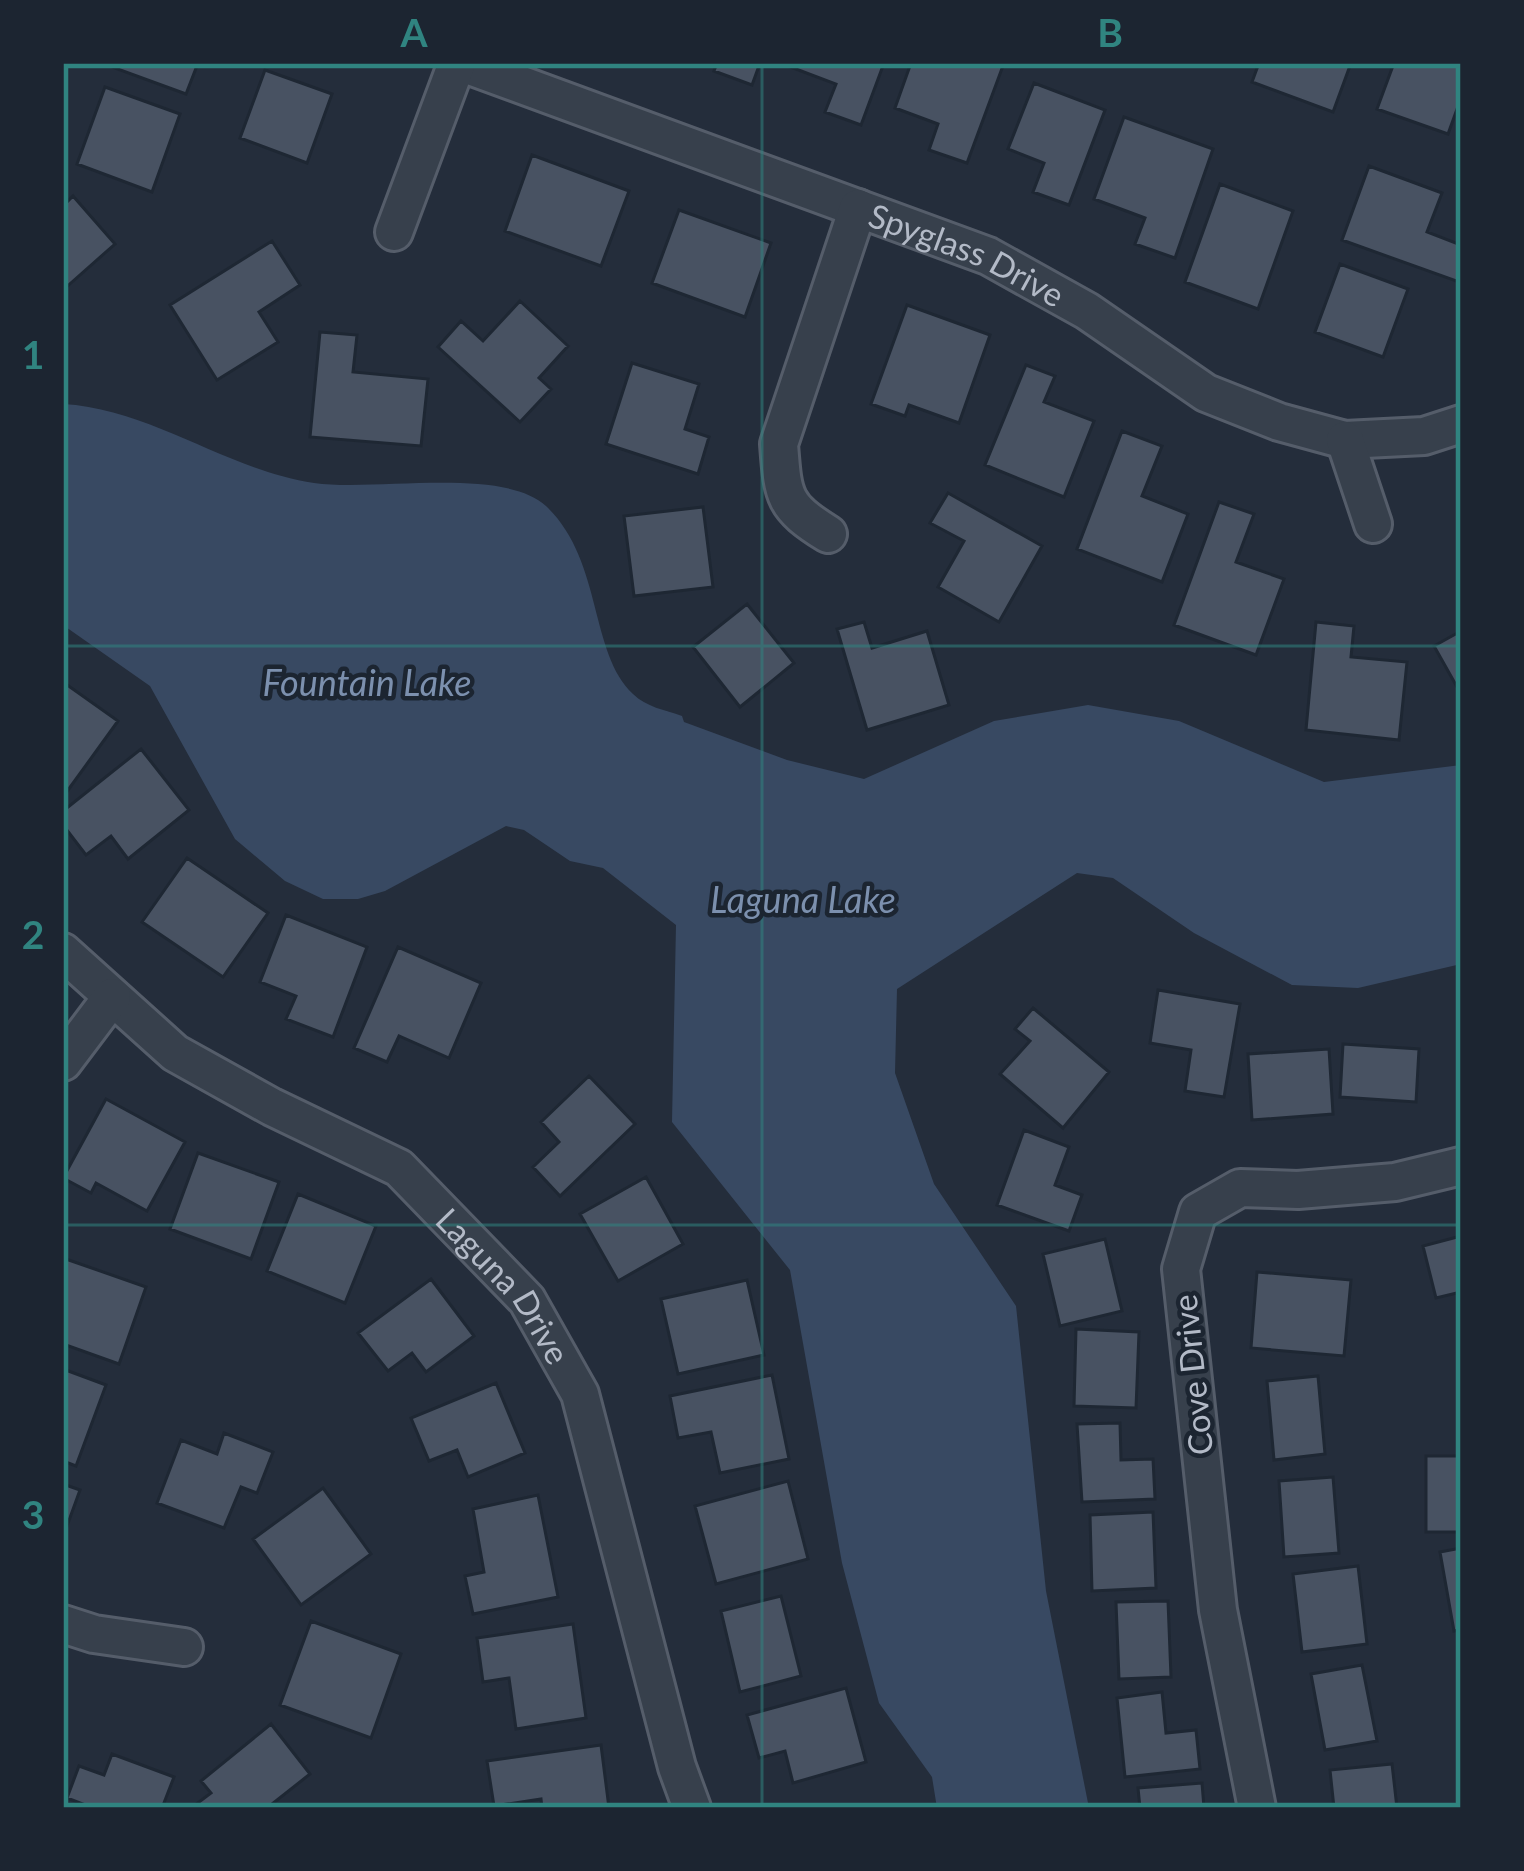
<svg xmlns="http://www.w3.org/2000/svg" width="1524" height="1871" font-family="Lato,sans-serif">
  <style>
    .water { fill: #384962 }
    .building { fill: #485262; stroke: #1e2733; stroke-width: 3 }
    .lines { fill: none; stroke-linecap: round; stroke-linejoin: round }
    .minor-casing { stroke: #555d6a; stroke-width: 42 }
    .minor { stroke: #37404c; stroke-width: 36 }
    .grid { fill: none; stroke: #308480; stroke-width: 3; stroke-opacity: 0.55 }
    .labels { text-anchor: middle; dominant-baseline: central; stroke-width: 9; stroke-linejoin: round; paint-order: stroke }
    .street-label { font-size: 33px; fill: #b3bac7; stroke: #1c2531 }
    .water-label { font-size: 36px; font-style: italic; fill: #7c90ae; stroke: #1c2531 }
    .neatline { fill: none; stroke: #308480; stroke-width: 4.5 }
    .grid-label { font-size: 39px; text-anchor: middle; font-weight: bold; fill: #308480 }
  </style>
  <rect width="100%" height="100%" fill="#242d3b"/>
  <!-- water -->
  <path class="water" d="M63 404C152 409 226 470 314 483 374 492 503 466 546 506 603 560 589 653 633 694 646 707 665 710 682 716L684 722 787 760 864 779 994 721 1088 705 1179 721 1324 782 1461 765V964L1358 988 1292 985 1194 933 1113 878 1077 873 897 989 895 1073 934 1184 1016 1306 1046 1591 1089 1808H937L932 1777 879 1703 842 1563 790 1270 672 1122 676 925 603 868 570 861 524 830 506 826 385 891 358 899H323L285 881 235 839 150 686 63 625Z"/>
  <!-- building -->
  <path class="building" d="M114 63H198L186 94 112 67Z
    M717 63H760L752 85 714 71Z
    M789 63H884L861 125 825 112 836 84 788 66Z
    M911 63H1004L967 163 929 150 938 124 895 108Z
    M1259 63H1351L1333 112 1252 82Z
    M1394 63H1461V98L1448 134 1377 109Z
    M265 70 332 94 307 163 240 138Z
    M1034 83 1105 110 1069 205 1033 192 1044 163 1008 149Z
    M105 87 180 114 152 192 77 164Z
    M1124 117 1213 149 1175 258 1135 244 1145 218 1094 199Z
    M532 155 629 191 601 266 505 231Z
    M1369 166 1442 193 1427 232 1461 245 1459 282 1342 240Z
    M1220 184 1293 211 1258 309 1185 282Z
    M73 196 115 244 63 290V206Z
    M679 210 771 243 745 317 652 283Z
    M272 241 300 285 259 312 278 342 217 380 170 305Z
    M1340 264 1408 289 1383 357 1315 332Z
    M520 301 568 346 539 378 551 389 520 422 438 347 461 321 483 341Z
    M907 305 990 335 959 423 909 405 905 416 871 404Z
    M320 332 357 335 353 372 428 379 421 446 310 437Z
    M632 363 699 384 685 429 709 437 698 474 606 444Z
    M1026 365 1055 376 1044 402 1094 421 1064 497 985 465Z
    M1122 431 1162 446 1142 496 1188 514 1162 582 1077 549Z
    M948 493 1042 546 999 622 938 587 964 541 930 523Z
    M1219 502 1254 514 1236 562 1284 579 1256 655 1174 625Z
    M703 507 713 587 634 596 624 516Z
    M747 604 794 663 740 707 693 647Z
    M864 622 872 648 927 631 949 705 867 730 837 629Z
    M1316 622 1354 626 1351 657 1407 662 1399 740 1306 730Z
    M1461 631V694L1434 646Z
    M63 682 118 721 63 797Z
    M141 749 189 810 128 859 111 836 86 855 63 825V811Z
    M187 858 268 913 223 977 142 922Z
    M286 915 367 947 333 1037 286 1019 296 996 260 982Z
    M398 947 481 983 449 1058 399 1036 387 1062 354 1048Z
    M1158 990 1240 1004 1224 1097 1185 1091 1191 1050 1150 1043Z
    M1033 1008 1109 1072 1063 1128 1000 1074 1030 1041 1015 1029Z
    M1343 1044 1419 1049 1416 1102 1340 1097Z
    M1329 1049 1333 1114 1252 1120 1248 1054Z
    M589 1076 635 1124 560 1196 533 1167 559 1142 541 1122Z
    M106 1099 185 1142 147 1211 96 1183 91 1193 63 1178Z
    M1024 1130 1069 1147 1055 1185 1082 1195 1069 1231 997 1205Z
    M198 1153 279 1182 251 1259 170 1229Z
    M646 1177 683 1244 618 1281 580 1214Z
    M298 1194 376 1226 345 1303 267 1271Z
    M1461 1236V1292L1436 1298 1423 1246Z
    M1105 1239 1122 1311 1060 1326 1043 1254Z
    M63 1258 146 1287 119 1364 63 1344Z
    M1257 1272 1351 1280 1344 1356 1251 1348Z
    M431 1279 474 1336 426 1372 412 1353 388 1371 358 1333Z
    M747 1280 764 1355 678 1374 661 1299Z
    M1076 1329 1139 1332 1136 1408 1074 1406Z
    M63 1369 106 1385 76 1466 63 1461Z
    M772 1375 789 1459 720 1473 711 1432 678 1438 670 1396Z
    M1318 1376 1325 1454 1274 1460 1267 1381Z
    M496 1383 525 1453 468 1477 457 1450 429 1461 411 1418Z
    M1120 1423 1121 1460 1153 1459 1155 1499 1082 1502 1077 1424Z
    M224 1433 273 1452 257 1493 241 1487 224 1528 157 1503 181 1440 217 1454Z
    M1426 1456H1461V1532H1426Z
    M1333 1477 1339 1553 1284 1557 1279 1481Z
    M788 1481 808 1559 716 1584 695 1506Z
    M63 1484 80 1490 63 1537Z
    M323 1488 371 1554 301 1605 253 1539Z
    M538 1495 558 1597 473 1614 465 1576 484 1572 473 1509Z
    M1153 1512 1156 1588 1092 1591 1090 1515Z
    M1461 1548V1630L1454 1631 1440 1552Z
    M1358 1566 1367 1644 1302 1652 1293 1574Z
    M781 1596 801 1676 740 1692 721 1611Z
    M1168 1601 1171 1677 1119 1679 1116 1602Z
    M311 1621 401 1654 371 1738 280 1705Z
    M573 1624 586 1718 516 1729 509 1678 483 1682 477 1638Z
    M1362 1665 1377 1741 1325 1750 1311 1674Z
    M846 1688 866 1762 793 1783 785 1751 759 1758 747 1715Z
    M1162 1692 1166 1733 1196 1730 1200 1769 1125 1777 1117 1698Z
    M271 1724 310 1774 267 1808H191L211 1793 201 1781Z
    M601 1745 609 1808H542L541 1799 494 1806 487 1761Z
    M112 1754 174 1777 162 1808H93L67 1798 79 1766 104 1775Z
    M1392 1764 1397 1808H1334L1330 1770Z
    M1202 1783 1204 1808H1140L1138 1788Z"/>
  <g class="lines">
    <!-- minor casing -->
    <g class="minor-casing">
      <g id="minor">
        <path id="s1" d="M462 63 988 256 1087 311 1206 393 1279 422 1345 440 1424 436 1461 424"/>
        <path d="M394 232 457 63"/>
        <path d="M1345 440 1373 524"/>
        <path d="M828 534C783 506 783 497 779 444L858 208"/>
        <path id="s2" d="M63 952 175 1053 272 1107 399 1168 527 1300 580 1394 677 1767 692 1808"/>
        <path d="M63 1062 112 997"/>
        <path d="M63 1624 94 1634 184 1647"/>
        <path d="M1257 1808 1218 1610 1181 1269 1198 1212 1240 1188 1298 1190 1395 1182 1461 1166"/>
      </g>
    </g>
    <!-- minor -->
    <use href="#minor" class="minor"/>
  </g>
  <!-- grid -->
  <path class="grid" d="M762 63V1808M63 646H1461M63 1225H1461"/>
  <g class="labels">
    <!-- street labels -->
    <g class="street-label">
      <text stroke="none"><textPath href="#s1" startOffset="540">Spyglass Drive</textPath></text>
      <text stroke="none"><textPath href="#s2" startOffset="561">Laguna Drive</textPath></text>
      <text transform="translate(1192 1375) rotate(-96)">Cove Drive</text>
    </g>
    <!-- water labels -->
    <g class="water-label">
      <text x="367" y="682">Fountain Lake</text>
      <text x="803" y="899">Laguna Lake</text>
    </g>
  </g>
  <!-- border -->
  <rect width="1524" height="1871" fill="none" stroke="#1c2531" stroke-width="132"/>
  <rect x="66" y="66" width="1392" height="1739" class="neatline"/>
  <g class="grid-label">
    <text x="414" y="47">A</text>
    <text x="1110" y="47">B</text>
    <text x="33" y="369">1</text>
    <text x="33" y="949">2</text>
    <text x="33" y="1529">3</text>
  </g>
</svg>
